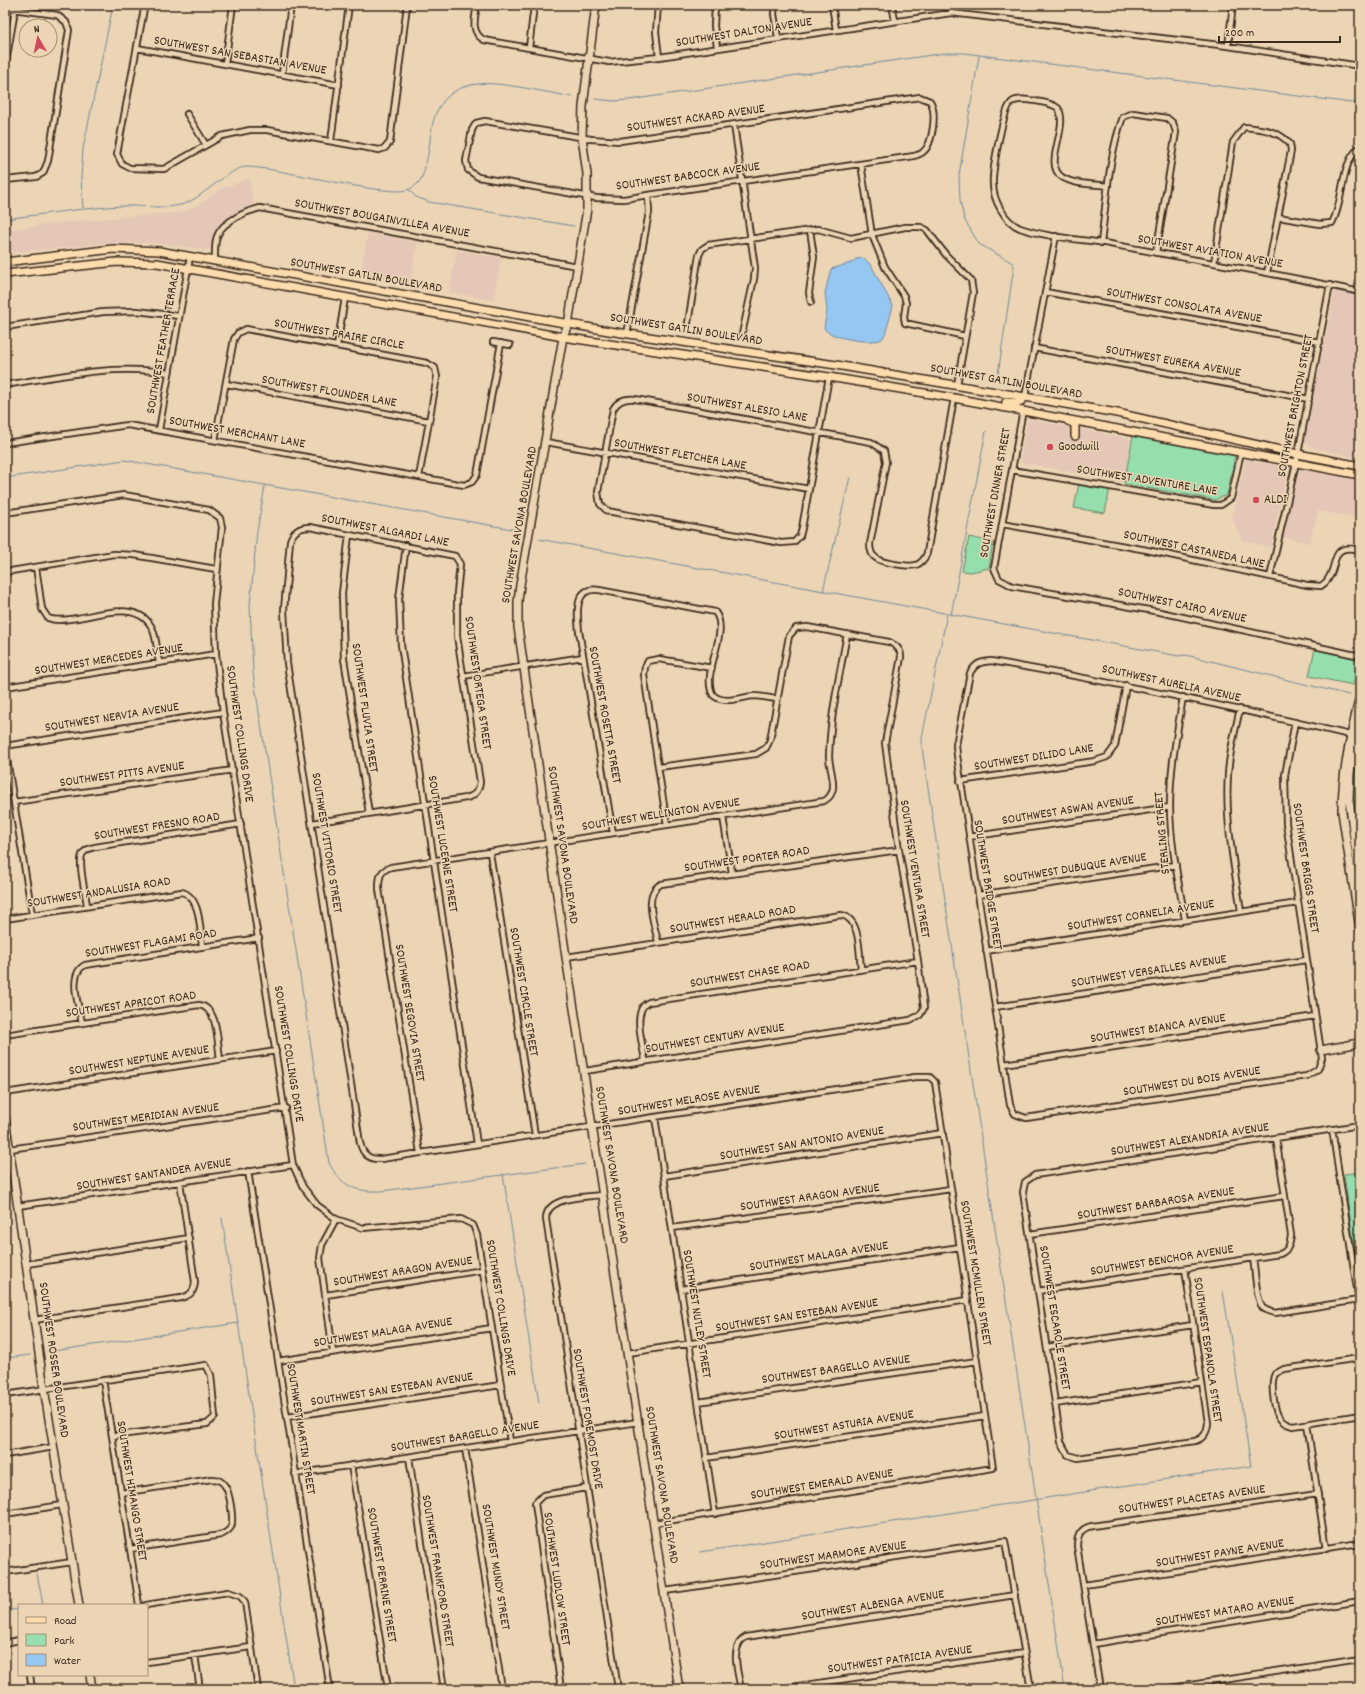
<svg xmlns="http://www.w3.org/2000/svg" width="1365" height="1694" font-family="Dekko,sans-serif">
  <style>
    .built { fill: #e5c7b8 }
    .green { fill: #96deae; stroke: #688466 }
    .water { fill: #95c7f2; stroke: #71889d }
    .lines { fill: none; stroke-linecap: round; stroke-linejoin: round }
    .stream { stroke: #71889d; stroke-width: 1 }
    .street-casing { stroke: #3b2a1e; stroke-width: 8 }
    .secondary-casing { stroke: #3b2a1e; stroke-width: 10 }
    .primary-casing { stroke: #3b2a1e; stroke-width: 10 }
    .street { stroke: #ebd5b4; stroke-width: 4.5 }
    .secondary { stroke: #ebd5b4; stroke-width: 7 }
    .primary { stroke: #fcdcac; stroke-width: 7 }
    .poi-dot { fill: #d1495b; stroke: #ebd5b4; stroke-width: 1.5 }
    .labels { text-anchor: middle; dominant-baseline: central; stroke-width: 3; stroke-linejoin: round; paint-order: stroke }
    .street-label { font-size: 13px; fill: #3b2a1e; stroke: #ebd5b4 }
    .poi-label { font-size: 13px; fill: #3b2a1e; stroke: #ebd5b4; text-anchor: start }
  </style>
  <rect width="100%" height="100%" fill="#ebd5b4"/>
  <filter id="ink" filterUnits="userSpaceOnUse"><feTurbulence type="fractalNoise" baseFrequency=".025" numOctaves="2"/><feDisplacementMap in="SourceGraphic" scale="8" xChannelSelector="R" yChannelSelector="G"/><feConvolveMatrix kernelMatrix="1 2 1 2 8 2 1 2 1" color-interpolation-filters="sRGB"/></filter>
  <g filter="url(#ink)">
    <!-- built -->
    <path class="built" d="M250 178 253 207 223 224 216 233 210 250 153 243H116L5 253V230L66 222 183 212 202 203 219 190Z
      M368 233 418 242 410 285 360 275Z
      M457 250 501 258 493 300 449 292Z
      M1335 290 1360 295V458L1315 448 1303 443Z
      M1028 419 1132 439 1124 482 1023 463 1020 459Z
      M1246 459 1288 468 1271 547 1242 540 1232 518Z
      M1297 467 1360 480V495L1355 517 1318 511 1309 543 1282 537Z"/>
    <!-- green -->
    <path class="green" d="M1133 436 1235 456 1227 495 1215 500 1124 484Z
      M1079 483 1110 488 1105 513 1074 508Z
      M969 537 993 542 989 568 971 572 962 571Z
      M1315 648 1360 658 1353 685 1309 676Z
      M1360 734V871L1351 800 1352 774Z
      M1360 1172V1289L1344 1174Z"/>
    <!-- water -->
    <path class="water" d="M864 258 871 265 893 306C891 312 886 336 882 339 873 345 828 338 824 328L827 310 825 293 831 269 851 263 856 259Z"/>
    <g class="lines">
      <!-- stream -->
      <path class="stream" d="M979 56 959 175 960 200 964 219 979 244 1011 262 1014 266 998 374
        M595 99 613 101 629 100 945 53H964L1360 104
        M409 190 416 197 429 202 574 226
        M83 208 81 178 83 149 113 5
        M5 219C44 214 83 208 122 206 142 205 165 210 184 204 202 198 229 168 246 167 279 167 390 199 410 189 423 183 424 171 427 159 430 146 431 122 437 111 456 75 493 83 525 88 541 91 557 94 573 97
        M5 478 124 460 517 530
        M265 486 257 531 250 605 253 673 329 1163C342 1187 355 1192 382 1191L585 1164
        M539 539 1179 656 1186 655 1349 695
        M823 591 850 477
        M947 614 922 738V748L1065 1689
        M951 615 986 431
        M503 1174 539 1403
        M222 1218 294 1689
        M47 1352 238 1323
        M5 1358 30 1355
        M700 1552 1251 1466 1223 1291
        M37 1574 43 1605
        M5 1611 19 1609"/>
      <!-- street casing -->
      <g class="street-casing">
        <path id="street" d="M146 5 144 9 117 154 122 164 130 168 164 169 222 136 250 130H267L379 150 385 148 390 142 407 5
          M477 5C475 18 470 32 484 40L609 62 659 57 951 13 1228 46 1360 66
          M658 5 656 32 659 57
          M715 5 714 26 717 47
          M775 5 774 14 778 38
          M832 5 836 30
          M892 5 895 20
          M950 5 951 13
          M1356 5H1360
          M5 8 57 15 66 22 69 30 48 161 43 173 36 177 5 180
          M1228 46 1233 5
          M137 48 339 85
          M529 48 534 5
          M225 64 233 5
          M5 68 15 10
          M282 74 291 5
          M920 97 930 101C937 112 933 144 923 152 921 154 917 155 914 156L648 195 624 199 596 198 478 177 468 170 466 161 472 130 476 123 485 121 591 139 620 141Z
          M187 114 206 145
          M734 125 755 268 754 279 742 334
          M331 141 349 5
          M861 164 872 235 885 267 904 296 906 303 904 317 905 323 965 336
          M1108 186C1094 184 1074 185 1062 177 1042 164 1070 127 1058 108 1053 104 1047 103 1041 102 1033 101 1019 97 1012 102 1003 108 992 172 993 184 993 200 1005 222 1020 228 1049 238 1080 239 1110 244 1193 260 1277 273 1360 292
          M1278 217 1320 224 1332 223C1345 200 1339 164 1360 147
          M810 230 814 257 809 293 811 302
          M1101 243C1106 204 1109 153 1123 117L1133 113 1167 118 1173 123 1176 132 1156 253
          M215 262C215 254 214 241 218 234 224 221 247 211 260 208L577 266
          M1214 263 1233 142 1244 127C1262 129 1278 130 1290 144L1291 151 1267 273
          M1045 292 1320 342
          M688 323 699 255 702 249 708 245 818 229 851 238 905 227H921L927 230 946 255 971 280 973 293 957 385
          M5 327 103 312 137 311 179 316
          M627 334 649 212 648 195
          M493 342 510 345
          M337 346 345 298
          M1034 348 1309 399
          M829 377 802 528 800 536 794 542 781 543 607 511 600 504 598 492 613 409C618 400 626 398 635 399L871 442 884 451 886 462 870 544C870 549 871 555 876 558 881 563 910 567 916 565 922 563 925 558 927 553L954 398
          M226 384 429 421
          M5 385C60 376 114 364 169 373
          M1025 397 1056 236
          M1023 410 994 568 999 579 1012 586 1160 612 1360 656
          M159 430 190 257
          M215 440 234 339 238 333 246 329 427 363 435 368 437 377 419 477
          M546 442 809 489
          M5 443 128 425 464 485 472 482 477 475 501 343
          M1012 470 1214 505H1221L1231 498 1241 452
          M5 513 124 495 209 510 220 518 222 527 214 604 216 654 223 712 293 1165 303 1187 317 1205 336 1219 363 1228 461 1219 473 1225 477 1235 510 1441
          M1002 524 1147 550 1307 585 1321 586C1323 584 1327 582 1328 579 1339 563 1329 543 1360 550
          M349 535 342 593 344 659 369 813
          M406 545 399 599 401 645 477 1144
          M36 567 42 609 48 618C58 622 68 619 78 618 101 614 141 600 153 630 157 640 157 652 159 663
          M5 572 114 554 134 555 216 569
          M1270 577 1298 454 1330 285
          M463 676 583 657
          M5 687 216 654
          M1183 697C1177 733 1170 769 1170 806 1170 844 1179 883 1185 920
          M1240 709C1235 731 1229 753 1228 775 1225 821 1234 866 1241 911
          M1295 722 1285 775 1286 823 1322 1058 1318 1069 1307 1076 1026 1118 1015 1114 1010 1105 957 755 956 745 970 673C976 663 980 662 991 661 1113 682 1233 707 1354 736
          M5 746 223 712
          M5 747 32 914
          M960 781 1095 761 1107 757 1115 746 1126 685
          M14 802 233 770
          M723 817 732 873
          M312 823 466 798C475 796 479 791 480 782L457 636V593L460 564 455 556 310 527C300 527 293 531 290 541L284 610 287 663 360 1143C363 1155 369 1160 381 1159L915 1077H930L935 1082 993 1468 655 1523
          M667 825 644 675 645 667 648 661 659 659 712 668
          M613 833 579 631C577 614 574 586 599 590L715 612C731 633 700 672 713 695 724 705 742 697 754 696 761 696 769 698 777 699
          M969 837 1170 807
          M490 853 535 1135
          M978 895 1176 865
          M87 906C86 895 78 865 82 855 84 850 90 848 95 847L241 824
          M5 919 182 892C201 897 200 930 202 946
          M658 942C655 926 642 894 661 884L899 850
          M986 951 1298 903
          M566 957 841 915C861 918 859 953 861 969
          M995 1007 1306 960
          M82 1023C79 1007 67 974 85 965L259 938
          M5 1035 199 1005C219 1008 217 1043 220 1059
          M645 1060C643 1045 631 1009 649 1002L918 961
          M1004 1064 1315 1016
          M585 1071 910 1020 920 1015 924 1008 918 961 899 850 885 743 901 657C901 649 896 645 889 642L807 627 796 628 789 636 770 740 766 748 756 754 659 767
          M5 1093 276 1051
          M655 1117 715 1514
          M1332 1129 1360 1308
          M10 1149 286 1108
          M420 1153 379 889C379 878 379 871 391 867L824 801C841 792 829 771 829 756 830 715 840 674 847 634
          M248 1171 330 1689
          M664 1176 943 1133
          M603 1195C586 1197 546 1196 546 1219L618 1689
          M18 1206 293 1165
          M672 1228 951 1189
          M1030 1234 1284 1196
          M1253 1258C1255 1269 1256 1301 1263 1308 1267 1311 1271 1312 1275 1313L1359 1300
          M27 1264 189 1238
          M1185 1269 1208 1423C1207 1433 1204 1438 1195 1441L1078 1458 1068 1455 1061 1442 1023 1192 1025 1182 1035 1175 1360 1125
          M681 1289 960 1247
          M1038 1291 1280 1254C1289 1250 1290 1244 1291 1235L1276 1138
          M326 1295 483 1270
          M34 1320 181 1298C191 1295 194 1292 195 1282L180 1182
          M1047 1347 1193 1325
          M333 1352 320 1258 322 1245 336 1219
          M628 1353 968 1300
          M1360 1358 1284 1369 1275 1374C1270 1383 1274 1413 1281 1420 1285 1424 1288 1425 1293 1426L1360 1415
          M278 1361 492 1328
          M103 1380 139 1605
          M5 1395 206 1365 211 1375 215 1417 207 1424 112 1436
          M698 1402 977 1361
          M1055 1404 1202 1382
          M287 1417 501 1385
          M1307 1424 1326 1549
          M465 1448 502 1689
          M5 1455 54 1447
          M409 1457 444 1689
          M706 1458 985 1416
          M351 1465 388 1689
          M295 1474 638 1422
          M121 1493 212 1479C218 1479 222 1481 225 1486 230 1493 234 1520 231 1527 229 1531 225 1533 221 1535L130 1549
          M5 1514 62 1505
          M5 1572 72 1562
          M1084 1585 1360 1543
          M665 1591 1005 1541 1031 1689
          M146 1605 228 1592 240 1596 245 1602 258 1689
          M5 1643 19 1640
          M1093 1644 1360 1601
          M195 1655 200 1689
          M147 1662 251 1647
          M30 1675 32 1689
          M561 1689 535 1503 543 1495 587 1488
          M741 1689C738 1673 729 1646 746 1637L1015 1595
          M778 1689 1024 1653
          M1100 1689 1077 1546C1077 1535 1081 1528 1092 1526L1318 1494
          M1164 1689 1360 1659"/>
      </g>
      <!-- secondary casing -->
      <g class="secondary-casing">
        <path id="secondary" d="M596 5 583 106 582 137 587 174V209L568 324 563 337 520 585 518 601V627L566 957 679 1689
          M1360 696C1351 734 1342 772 1342 812L1360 929
          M1360 724 1350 774 1349 799 1360 884
          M1321 1050 1360 1043
          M5 1118 44 1388 79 1605
          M90 1675 92 1689"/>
      </g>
      <!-- primary casing -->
      <g class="primary-casing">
        <path id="primary" d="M5 262 113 249 159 251 609 331 836 365 1025 397 1117 413 1298 454 1360 466
          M5 274 117 262 157 263 563 337 829 377 954 398 1360 475
          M1006 402 1019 403 1025 397
          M1068 421 1075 424V436"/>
      </g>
      <!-- street -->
      <use href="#street" class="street"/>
      <!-- secondary -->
      <use href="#secondary" class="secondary"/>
      <!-- primary -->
      <use href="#primary" class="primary"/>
    </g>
  </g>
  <!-- markers -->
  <g class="poi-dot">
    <circle cx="1050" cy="447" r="4"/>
    <circle cx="1256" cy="500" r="4"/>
  </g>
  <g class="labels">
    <!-- street labels -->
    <g class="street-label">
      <text transform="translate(744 33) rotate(-9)">SOUTHWEST DALTON AVENUE</text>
      <text transform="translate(240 56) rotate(10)">SOUTHWEST SAN SEBASTIAN AVENUE</text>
      <text transform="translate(696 119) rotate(-8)">SOUTHWEST ACKARD AVENUE</text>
      <text transform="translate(688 177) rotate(-8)">SOUTHWEST BABCOCK AVENUE</text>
      <text transform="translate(382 219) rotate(10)">SOUTHWEST BOUGAINVILLEA AVENUE</text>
      <text transform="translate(1210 252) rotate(10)">SOUTHWEST AVIATION AVENUE</text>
      <text transform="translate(366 276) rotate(10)">SOUTHWEST GATLIN BOULEVARD</text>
      <text transform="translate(1184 306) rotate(10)">SOUTHWEST CONSOLATA AVENUE</text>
      <text transform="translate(686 330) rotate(9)">SOUTHWEST GATLIN BOULEVARD</text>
      <text transform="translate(339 335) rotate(10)">SOUTHWEST PRAIRE CIRCLE</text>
      <text transform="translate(164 341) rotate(-80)">SOUTHWEST FEATHER TERRACE</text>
      <text transform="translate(1173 362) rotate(10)">SOUTHWEST EUREKA AVENUE</text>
      <text transform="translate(1006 382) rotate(10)">SOUTHWEST GATLIN BOULEVARD</text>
      <text transform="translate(329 392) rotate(10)">SOUTHWEST FLOUNDER LANE</text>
      <text transform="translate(1296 406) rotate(-79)">SOUTHWEST BRIGHTON STREET</text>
      <text transform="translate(747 408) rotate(10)">SOUTHWEST ALESIO LANE</text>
      <text transform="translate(237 433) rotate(10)">SOUTHWEST MERCHANT LANE</text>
      <text transform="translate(680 455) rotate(10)">SOUTHWEST FLETCHER LANE</text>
      <text transform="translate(1147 481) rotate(9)">SOUTHWEST ADVENTURE LANE</text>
      <text transform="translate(996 493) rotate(-80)">SOUTHWEST DINNER STREET</text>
      <text transform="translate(520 525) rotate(-80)">SOUTHWEST SAVONA BOULEVARD</text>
      <text transform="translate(385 531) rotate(11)">SOUTHWEST ALGARDI LANE</text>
      <text transform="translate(1194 550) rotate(12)">SOUTHWEST CASTANEDA LANE</text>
      <text transform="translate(1182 606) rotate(12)">SOUTHWEST CAIRO AVENUE</text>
      <text transform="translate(109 660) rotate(-9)">SOUTHWEST MERCEDES AVENUE</text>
      <text transform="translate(477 683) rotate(82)">SOUTHWEST ORTEGA STREET</text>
      <text transform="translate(1171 684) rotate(12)">SOUTHWEST AURELIA AVENUE</text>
      <text transform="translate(364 708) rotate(82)">SOUTHWEST FLUVIA STREET</text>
      <text transform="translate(604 715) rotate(80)">SOUTHWEST ROSETTA STREET</text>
      <text transform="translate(112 718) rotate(-9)">SOUTHWEST NERVIA AVENUE</text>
      <text transform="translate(239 734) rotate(82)">SOUTHWEST COLLINGS DRIVE</text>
      <text transform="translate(1034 758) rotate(-9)">SOUTHWEST DILIDO LANE</text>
      <text transform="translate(122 775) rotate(-8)">SOUTHWEST PITTS AVENUE</text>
      <text transform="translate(1068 811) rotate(-9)">SOUTHWEST ASWAN AVENUE</text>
      <text transform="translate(661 815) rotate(-9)">SOUTHWEST WELLINGTON AVENUE</text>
      <text transform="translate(157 827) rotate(-9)">SOUTHWEST FRESNO ROAD</text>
      <text transform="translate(1163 833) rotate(-95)">STERLING STREET</text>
      <text transform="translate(326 843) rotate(81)">SOUTHWEST VITTORIO STREET</text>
      <text transform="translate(442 844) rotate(81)">SOUTHWEST LUCERNE STREET</text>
      <text transform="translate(562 845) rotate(82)">SOUTHWEST SAVONA BOULEVARD</text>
      <text transform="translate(747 860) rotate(-8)">SOUTHWEST PORTER ROAD</text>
      <text transform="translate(1305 868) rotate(82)">SOUTHWEST BRIGGS STREET</text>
      <text transform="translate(914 869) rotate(81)">SOUTHWEST VENTURA STREET</text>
      <text transform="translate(1075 869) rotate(-9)">SOUTHWEST DUBUQUE AVENUE</text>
      <text transform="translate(987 885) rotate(81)">SOUTHWEST BRIDGE STREET</text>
      <text transform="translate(99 893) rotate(-9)">SOUTHWEST ANDALUSIA ROAD</text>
      <text transform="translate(1141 916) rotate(-9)">SOUTHWEST CORNELIA AVENUE</text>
      <text transform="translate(733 920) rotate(-9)">SOUTHWEST HERALD ROAD</text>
      <text transform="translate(151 944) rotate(-9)">SOUTHWEST FLAGAMI ROAD</text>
      <text transform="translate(1149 972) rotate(-9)">SOUTHWEST VERSAILLES AVENUE</text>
      <text transform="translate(750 975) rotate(-9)">SOUTHWEST CHASE ROAD</text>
      <text transform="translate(523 992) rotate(81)">SOUTHWEST CIRCLE STREET</text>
      <text transform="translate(131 1005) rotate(-8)">SOUTHWEST APRICOT ROAD</text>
      <text transform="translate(409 1013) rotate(81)">SOUTHWEST SEGOVIA STREET</text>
      <text transform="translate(1158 1029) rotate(-9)">SOUTHWEST BIANCA AVENUE</text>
      <text transform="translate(715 1039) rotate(-9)">SOUTHWEST CENTURY AVENUE</text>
      <text transform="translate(288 1054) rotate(81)">SOUTHWEST COLLINGS DRIVE</text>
      <text transform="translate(139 1061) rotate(-9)">SOUTHWEST NEPTUNE AVENUE</text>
      <text transform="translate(1192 1082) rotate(-9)">SOUTHWEST DU BOIS AVENUE</text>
      <text transform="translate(689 1101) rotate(-9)">SOUTHWEST MELROSE AVENUE</text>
      <text transform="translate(146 1118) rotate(-8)">SOUTHWEST MERIDIAN AVENUE</text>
      <text transform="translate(1190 1140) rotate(-9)">SOUTHWEST ALEXANDRIA AVENUE</text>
      <text transform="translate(802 1144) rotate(-9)">SOUTHWEST SAN ANTONIO AVENUE</text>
      <text transform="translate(611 1165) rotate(81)">SOUTHWEST SAVONA BOULEVARD</text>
      <text transform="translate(154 1175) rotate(-9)">SOUTHWEST SANTANDER AVENUE</text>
      <text transform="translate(810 1198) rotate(-8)">SOUTHWEST ARAGON AVENUE</text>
      <text transform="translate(1156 1204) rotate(-9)">SOUTHWEST BARBAROSA AVENUE</text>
      <text transform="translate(819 1257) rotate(-9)">SOUTHWEST MALAGA AVENUE</text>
      <text transform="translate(1162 1261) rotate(-9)">SOUTHWEST BENCHOR AVENUE</text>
      <text transform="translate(403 1272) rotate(-9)">SOUTHWEST ARAGON AVENUE</text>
      <text transform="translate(975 1273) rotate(81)">SOUTHWEST MCMULLEN STREET</text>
      <text transform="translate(500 1308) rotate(81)">SOUTHWEST COLLINGS DRIVE</text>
      <text transform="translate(696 1314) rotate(81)">SOUTHWEST NUTLEY STREET</text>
      <text transform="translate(797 1316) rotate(-9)">SOUTHWEST SAN ESTEBAN AVENUE</text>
      <text transform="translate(1054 1318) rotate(81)">SOUTHWEST ESCAROLE STREET</text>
      <text transform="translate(383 1333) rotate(-9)">SOUTHWEST MALAGA AVENUE</text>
      <text transform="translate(1207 1350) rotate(82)">SOUTHWEST ESPANOLA STREET</text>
      <text transform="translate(53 1360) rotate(82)">SOUTHWEST ROSSER BOULEVARD</text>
      <text transform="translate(836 1370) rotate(-8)">SOUTHWEST BARGELLO AVENUE</text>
      <text transform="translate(392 1390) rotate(-9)">SOUTHWEST SAN ESTEBAN AVENUE</text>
      <text transform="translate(587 1419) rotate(81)">SOUTHWEST FOREMOST DRIVE</text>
      <text transform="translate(844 1426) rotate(-9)">SOUTHWEST ASTURIA AVENUE</text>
      <text transform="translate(300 1429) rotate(81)">SOUTHWEST MARTIN STREET</text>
      <text transform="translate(465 1437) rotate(-9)">SOUTHWEST BARGELLO AVENUE</text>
      <text transform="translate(661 1485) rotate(81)">SOUTHWEST SAVONA BOULEVARD</text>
      <text transform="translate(822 1485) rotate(-9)">SOUTHWEST EMERALD AVENUE</text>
      <text transform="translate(131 1491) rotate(81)">SOUTHWEST HIMANGO STREET</text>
      <text transform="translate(1192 1500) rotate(-8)">SOUTHWEST PLACETAS AVENUE</text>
      <text transform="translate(1220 1554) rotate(-9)">SOUTHWEST PAYNE AVENUE</text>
      <text transform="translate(833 1556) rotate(-8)">SOUTHWEST MARMORE AVENUE</text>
      <text transform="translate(495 1567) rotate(81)">SOUTHWEST MUNDY STREET</text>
      <text transform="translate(437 1571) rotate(81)">SOUTHWEST FRANKFORD STREET</text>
      <text transform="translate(381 1575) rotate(81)">SOUTHWEST PERRINE STREET</text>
      <text transform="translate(556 1579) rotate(82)">SOUTHWEST LUDLOW STREET</text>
      <text transform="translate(873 1606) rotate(-9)">SOUTHWEST ALBENGA AVENUE</text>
      <text transform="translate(1225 1612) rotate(-9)">SOUTHWEST MATARO AVENUE</text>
      <text transform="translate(900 1660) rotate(-8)">SOUTHWEST PATRICIA AVENUE</text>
    </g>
    <!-- poi labels -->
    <g class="poi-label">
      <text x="1058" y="447">Goodwill</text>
      <text x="1264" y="500">ALDI</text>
    </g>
  </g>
  <!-- margin -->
  <rect width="1365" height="1694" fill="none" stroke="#ebd5b4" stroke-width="20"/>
  <rect x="10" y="10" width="1345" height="1674" fill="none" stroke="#3b2a1e" stroke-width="1.5" filter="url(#ink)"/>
  <!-- legend -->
  <rect x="18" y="1604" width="130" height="72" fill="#ebd5b4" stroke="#a59178"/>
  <rect x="26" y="1617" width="20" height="6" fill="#fcdcac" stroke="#a59178"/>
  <text x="54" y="1624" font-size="12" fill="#3b2a1e">Road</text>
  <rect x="26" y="1634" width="20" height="12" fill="#96deae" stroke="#a59178"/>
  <text x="54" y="1644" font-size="12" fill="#3b2a1e">Park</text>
  <rect x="26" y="1654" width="20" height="12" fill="#95c7f2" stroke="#a59178"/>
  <text x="54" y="1664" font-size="12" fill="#3b2a1e">Water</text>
  <!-- north arrow -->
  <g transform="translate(38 38) rotate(351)"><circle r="19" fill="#ebd5b4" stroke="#a59178"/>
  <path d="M0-3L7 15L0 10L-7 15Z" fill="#d1495b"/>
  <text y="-6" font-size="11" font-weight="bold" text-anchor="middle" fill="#3b2a1e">N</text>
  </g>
  <!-- scale -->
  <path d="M1219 36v6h121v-6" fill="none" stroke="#3b2a1e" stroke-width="2"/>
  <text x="1225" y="36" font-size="12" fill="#3b2a1e" stroke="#ebd5b4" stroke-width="3" paint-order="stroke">200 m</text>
</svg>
